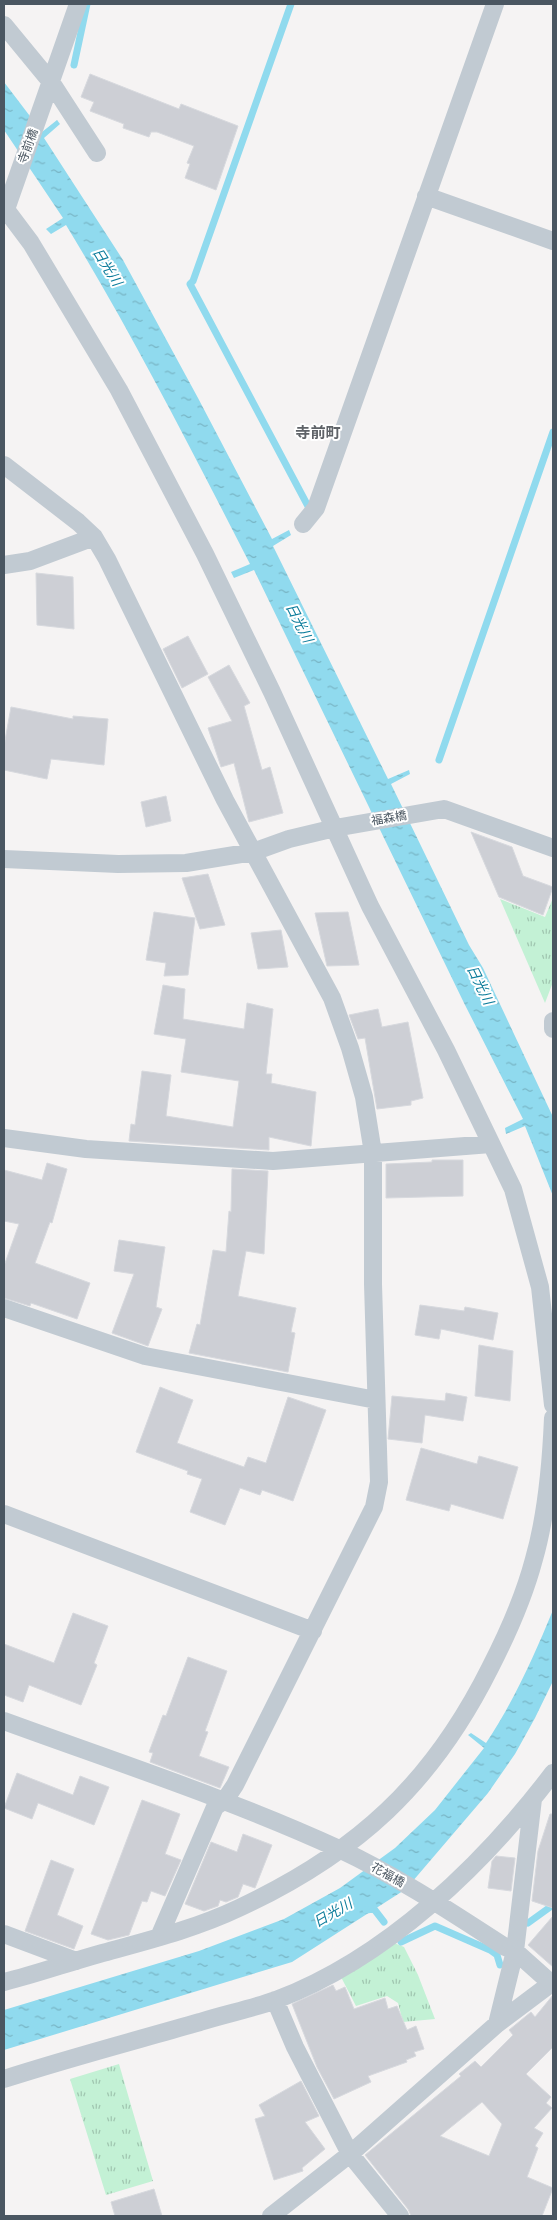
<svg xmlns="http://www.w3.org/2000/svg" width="557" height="2220" font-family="'Varela Round','Noto Sans JP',sans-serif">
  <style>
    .grass { fill: url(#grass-tufts) }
    .water { fill: url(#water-ripples) }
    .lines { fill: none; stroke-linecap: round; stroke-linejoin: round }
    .stream { stroke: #90daee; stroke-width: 7 }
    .building { fill: #cdcfd5; stroke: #d7d9de; fill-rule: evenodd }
    .street { stroke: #c1cad2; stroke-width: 18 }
    .labels { text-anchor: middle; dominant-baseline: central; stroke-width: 4; stroke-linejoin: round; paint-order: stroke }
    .street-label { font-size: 12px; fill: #4a5661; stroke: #fff }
    .water-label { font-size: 14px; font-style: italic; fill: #0c7c9b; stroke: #fff }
    .quarter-label { font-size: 15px; font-weight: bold; fill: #5f6368; stroke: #fff }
  </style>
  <defs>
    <pattern id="grass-tufts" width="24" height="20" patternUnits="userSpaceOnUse" patternTransform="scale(1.25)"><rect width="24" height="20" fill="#c3f1d5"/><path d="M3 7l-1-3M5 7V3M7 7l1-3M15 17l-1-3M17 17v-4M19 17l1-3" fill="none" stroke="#a0c6b0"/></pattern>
    <pattern id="water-ripples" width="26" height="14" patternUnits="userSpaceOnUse" patternTransform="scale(1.25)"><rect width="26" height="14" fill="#90daee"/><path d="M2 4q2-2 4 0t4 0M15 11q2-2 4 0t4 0" fill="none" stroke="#78b4c4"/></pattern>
  </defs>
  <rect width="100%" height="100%" fill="#f5f3f3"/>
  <!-- grass -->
  <path class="grass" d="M553 898V982L545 1003 500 899 545 917Z
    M394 1943 404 1947 418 1975 435 2019 403 2022 398 2003 387 1996 356 2006 341 1977Z
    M119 2064 153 2181 106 2195 70 2079Z"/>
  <!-- water -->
  <path class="water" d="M4 82 42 132 57 120 60 124 44 138 123 260 198 398 272 539 289 530 291 535 273 546 388 779 409 770 410 774 391 784 469 945 483 968 553 1117V1196L525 1126 506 1134 505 1128 523 1119 465 1005 254 570 234 578 231 572 250 564C191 449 133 335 66 225L51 234 46 229 63 218 4 130Z
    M553 1610V1681L535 1718 515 1754 488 1793 406 1889 292 1962 4 2050V2010L199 1951 284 1919 340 1888 395 1848 435 1810 484 1748 468 1735 471 1733 486 1743C514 1701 534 1656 553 1610Z"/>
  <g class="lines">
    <!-- stream -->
    <path class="stream" d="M291 4 193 281 190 284 310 510
      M74 65 87 4
      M439 760 553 432
      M366 1910 374 1909 384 1922
      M528 1923 553 1905
      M401 1942 435 1926 490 1950 497 1955 500 1965"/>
  </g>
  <!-- building -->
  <path class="building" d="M90 74 179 109 181 104 238 126 216 190 185 178 190 164 187 163 194 146 157 132H151L149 137 123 128 124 124 90 111 94 102 81 97Z
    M36 573 73 577 74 629 37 625Z
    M188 636 208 674 182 688 163 649Z
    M229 665 250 703 244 706 262 770 270 767 283 813 249 822 234 763 221 767 208 728 232 721 208 677Z
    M11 707 73 719V716L108 719 104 765 51 759 47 779 4 770V746Z
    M166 796 171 821 146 827 141 802Z
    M471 832 512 847 523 876 553 887 543 915 499 897Z
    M208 874 225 925 200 929 182 878Z
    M154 912 195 918 188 975 164 976 166 963 146 960Z
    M348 912 359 965 327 966 315 913Z
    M281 930 288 967 258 969 251 933Z
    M163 985 185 989 183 1019 244 1029 247 1003 273 1009 266 1074H272L271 1083 316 1092 311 1146 269 1137V1150L129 1141 131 1124 135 1125 142 1071 171 1075 166 1116 233 1127 239 1081 181 1072 186 1039 154 1034Z
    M378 1009 382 1027 408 1022 423 1098 411 1101V1105L377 1109 365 1038 358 1039 349 1015Z
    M432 1160H463V1196L386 1198V1164L432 1162Z
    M47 1163 67 1169 52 1223 50 1222 35 1263 90 1283 77 1319 31 1303 30 1306 4 1298V1266L19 1224 4 1221V1170L42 1180Z
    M232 1169 268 1171 264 1254 246 1251 238 1296 296 1308 291 1332 295 1333 288 1372 189 1353 197 1324 200 1325 213 1250 226 1252 229 1211 231 1212Z
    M119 1240 165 1247 156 1307 162 1309 148 1346 112 1333 134 1274 114 1271Z
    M420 1305 464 1311 465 1307 498 1313 493 1340 441 1329 439 1339 415 1335Z
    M479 1345 513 1351 510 1401 475 1396Z
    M160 1387 193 1400 177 1443 244 1467 248 1457 266 1463 288 1397 326 1410 293 1501 262 1490 260 1495 240 1488 225 1525 190 1512 202 1479 187 1474 188 1471 136 1452Z
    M446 1393 467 1397 463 1421 425 1415 422 1443 388 1439 392 1396 445 1401Z
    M421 1448 477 1464 479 1456 518 1467 503 1519 451 1504 449 1511 406 1500Z
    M73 1613 108 1626 94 1663 97 1665 81 1705 29 1685 23 1702 4 1695V1644L54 1663Z
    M188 1657 227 1671 205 1731 208 1732 199 1756 229 1767 220 1788 150 1762 153 1753 149 1752 163 1715 166 1716Z
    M17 1773 73 1795 80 1776 109 1787 94 1825 38 1803 32 1819 4 1808Z
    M142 1800 180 1814 165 1854 181 1860 165 1896 151 1891 147 1902 142 1901 129 1935 108 1940 91 1934Z
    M550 1814H553V1908L532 1901 538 1851Z
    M243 1834 272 1845 255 1888 243 1884 238 1897 226 1902 220 1900 218 1906 204 1911 185 1904 211 1842 237 1852Z
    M496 1856 515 1858 511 1891 488 1888 492 1861Z
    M51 1860 74 1869 57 1915 83 1926 74 1949 25 1931Z
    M553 1916V1967L528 1945Z
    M333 1985 336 1991 345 1987 354 2009 385 1998 388 2009 397 2006 407 2030 416 2026 424 2049 414 2052 416 2056 406 2060 407 2062 368 2076 371 2082 334 2099 317 2067 292 2004Z
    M553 1995V2047L526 2074 551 2097 546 2103 552 2108 534 2128 543 2133 535 2146 538 2148 527 2177 553 2188 542 2216H411L408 2209 365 2155 461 2076 459 2074 475 2061 481 2067 513 2035 509 2030 531 2012 535 2017ZM482 2102 502 2124 489 2156 440 2136Z
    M301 2081 319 2116 305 2122 325 2149 302 2168 303 2171 274 2180 255 2119 265 2116 259 2105Z
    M154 2189 162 2216H115L111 2202Z"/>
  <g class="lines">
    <!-- street -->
    <path class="street" d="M4 25 51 82 97 153
      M426 196 553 241
      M4 207 31 243 119 390 205 554 272 692 370 906 446 1050 513 1189 540 1287 553 1405
      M4 215 78 4
      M4 465 78 522 94 537 107 559 225 800 332 998 350 1048 364 1097 373 1153V1284L379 1482 374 1507 235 1785 225 1800 215 1807 159 1937
      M303 524 316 508 495 4
      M4 565 30 561 94 537
      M4 859 118 864 186 863 253 852 289 839 335 828 444 809 553 848
      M553 1021V1029
      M4 1138 86 1149 273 1161 491 1144
      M4 1308 145 1356 376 1400
      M4 1514 313 1631
      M4 1721C116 1762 230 1799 339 1849 397 1876 451 1912 505 1947L515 1951 553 1985
      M4 1934 76 1961
      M4 1982C36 1974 67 1963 99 1954 146 1941 195 1929 239 1908 357 1853 432 1784 490 1668 508 1633 524 1597 534 1559 547 1514 551 1465 553 1418
      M275 2000 295 2047 350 2154 400 2216
      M497 2024 553 1982
      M4 2079C69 2058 134 2041 200 2022 225 2014 251 2009 276 2000 387 1958 483 1865 553 1773
      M271 2216 350 2154 497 2024 515 1951 533 1799"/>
  </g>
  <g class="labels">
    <!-- street labels -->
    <g class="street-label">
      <text transform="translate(28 146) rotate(-70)">寺前橋</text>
      <text transform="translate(389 818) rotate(-10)">福森橋</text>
      <text transform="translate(388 1875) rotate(29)">花福橋</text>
    </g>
    <!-- water labels -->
    <g class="water-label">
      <text transform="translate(107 267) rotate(58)">日光川</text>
      <text transform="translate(299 623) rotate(63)">日光川</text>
      <text transform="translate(480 985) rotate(64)">日光川</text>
      <text transform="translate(333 1913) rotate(-30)">日光川</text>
    </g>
    <!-- quarter labels -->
    <g class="quarter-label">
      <text x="318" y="433">寺前町</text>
    </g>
  </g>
  <!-- border -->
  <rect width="557" height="2220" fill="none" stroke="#4a5661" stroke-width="10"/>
</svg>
